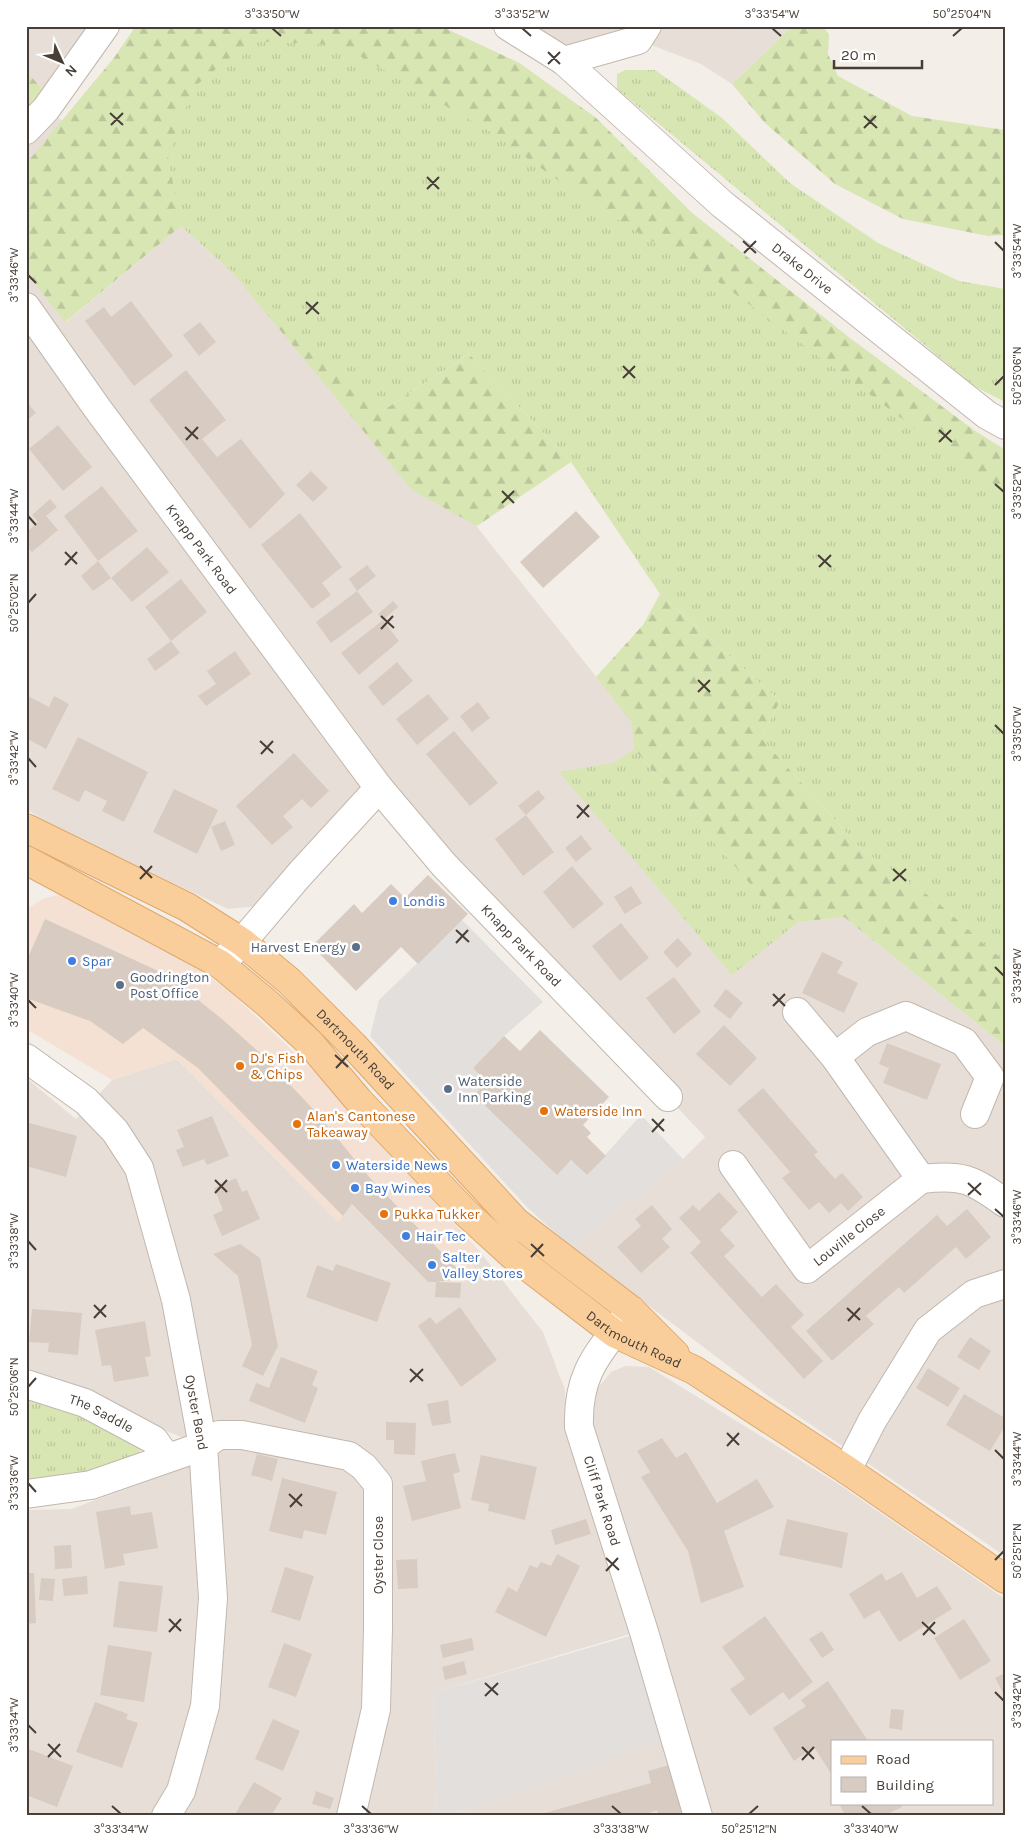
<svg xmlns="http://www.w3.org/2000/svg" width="1031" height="1842" font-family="Karla,sans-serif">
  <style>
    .residential { fill: #e7dfd7; fill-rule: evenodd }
    .commercial { fill: #f4e1d4 }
    .grass { fill: url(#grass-tufts) }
    .forest { fill: url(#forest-firs) }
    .parking { fill: #e2dfdd }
    .building { fill: #d8cbc1 }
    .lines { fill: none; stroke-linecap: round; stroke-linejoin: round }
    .minor-casing { stroke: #c2b7ae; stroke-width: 30 }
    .major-casing { stroke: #dfa86b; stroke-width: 30 }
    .minor { stroke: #fff; stroke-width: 28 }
    .major { stroke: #face9b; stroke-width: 28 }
    .ticks { fill: none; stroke: #473e37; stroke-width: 2 }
    .shop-dot { fill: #3f7fe0; stroke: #fff; stroke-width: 2 }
    .service-dot { fill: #5c6f8a; stroke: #fff; stroke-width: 2 }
    .food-dot { fill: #e8710a; stroke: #fff; stroke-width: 2 }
    .labels { text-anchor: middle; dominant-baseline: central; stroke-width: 5; stroke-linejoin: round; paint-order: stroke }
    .street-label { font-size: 14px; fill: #473e37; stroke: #fff }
    .shop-label { font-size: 14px; fill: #366cbe; stroke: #fff; text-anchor: start }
    .service-label { font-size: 14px; fill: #4e5e75; stroke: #fff; text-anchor: start }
    .food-label { font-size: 14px; fill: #c56008; stroke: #fff; text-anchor: start }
    .neatline { fill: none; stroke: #473e37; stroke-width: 2 }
    .ticks-label { font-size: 12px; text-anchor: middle; fill: #473e37 }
  </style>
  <defs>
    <pattern id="grass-tufts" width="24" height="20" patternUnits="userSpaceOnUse" patternTransform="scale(1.25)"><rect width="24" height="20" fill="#d8e6b3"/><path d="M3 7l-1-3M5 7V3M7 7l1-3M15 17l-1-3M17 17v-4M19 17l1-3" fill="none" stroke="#bbc69b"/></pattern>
    <pattern id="forest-firs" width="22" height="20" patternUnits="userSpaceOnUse" patternTransform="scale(1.25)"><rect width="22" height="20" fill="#d8e6b3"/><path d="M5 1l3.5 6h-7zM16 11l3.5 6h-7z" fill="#bbc69b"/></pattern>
  </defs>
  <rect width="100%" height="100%" fill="#f3eee8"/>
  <!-- residential -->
  <path class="residential" d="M26 26H105L46 109 63 121 26 164V114L45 93 26 70Z
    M508 26H793L732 84 701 64 638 40 564 61Z
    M181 226 384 410 633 723 634 750 776 914 798 922 844 917 1005 1046V1556L767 1395 571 1247 683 1159 705 1137 380 789 258 906 228 909 58 829 26 809V272L66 322Z
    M177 1059 338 1222 352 1204 428 1282H464L481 1253 543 1332 565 1390 566 1433 630 1634 433 1693 437 1816H26V1510L71 1509 173 1472 203 1446 26 1373V1078L76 1119 112 1080Z
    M625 1366 649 1367 840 1485 1005 1599V1816H446L675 1735 590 1413 597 1389 611 1372ZM832 1741H992V1803H832Z"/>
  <!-- commercial -->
  <path class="commercial" d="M59 895 83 902 144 934 202 971 229 991 335 1091 481 1253 464 1282H428L352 1205 338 1222 177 1059 112 1080 26 1029V909L45 898Z"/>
  <!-- grass -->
  <path class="grass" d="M136 26H440L519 63 596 118 692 213 851 339 975 431 1005 450V959L995 954 935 900 862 850 761 738 780 701 660 594 571 462 469 354 384 410 181 226 65 322 26 272V164L114 58Z
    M626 70H655L686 92 722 118 790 183 878 243 959 281 1005 289V402L974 386 617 89V74Z
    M634 749 776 914 798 922 732 975 559 772 613 763Z
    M26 1399 90 1417 141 1449 138 1456 75 1476 26 1480Z"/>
  <!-- forest -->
  <path class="forest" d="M136 26H440L519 63 596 118 692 213 851 339 975 431 1005 450V493L987 478 936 444 726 287 580 196 489 131 341 45 250 41 193 88 168 157 181 226 65 322 26 272V164L114 58Z
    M793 26H823L829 35 828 54 838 76 912 116 1005 130V235L988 236 903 219 835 184 765 123 732 84Z
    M26 70 45 93 26 114Z
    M228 267 384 410 469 354 571 462 477 526 412 490Z
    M660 594 780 701 761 738 862 850 935 900 995 954 1005 959V1046L844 917 798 922 776 914 634 749 632 723 596 677 643 625Z"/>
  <!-- parking -->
  <path class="parking" d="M462 920 543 1002 504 1036 473 1068 487 1082 474 1095 557 1174 571 1160 587 1175 641 1115 683 1159 571 1247 528 1208 370 1036 379 1000Z
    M644 1632 675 1736 446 1816H437L433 1693Z"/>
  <!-- building -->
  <path class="building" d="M131 301 173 356 134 386 85 321 104 307 111 317Z
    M200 322 216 342 199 356 183 335Z
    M186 370 226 420 202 439 217 457 241 439 285 494 250 529 149 400Z
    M26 401 36 413 26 421Z
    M58 425 92 467 63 491 29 449Z
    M311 471 328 488 313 502 296 485Z
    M102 486 138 531 98 561 64 516Z
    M50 499 57 507 46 516 58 530 32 552 26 546V533L38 522 32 515Z
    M576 511 600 537 543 588 520 562Z
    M300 513 342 567 322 583 331 595 312 609 261 545Z
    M147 547 169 572 132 602 111 578Z
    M98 561 111 578 93 591 81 576Z
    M367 565 376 576 357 591 349 579Z
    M181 579 207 612 171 641 145 607Z
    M357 591 373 612 331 643 316 622Z
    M393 601 398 607 383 620 378 614Z
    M383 620 399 641 359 675 341 653Z
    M171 641 180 653 155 671 147 659Z
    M235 651 251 674 206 706 198 696 216 684 207 671Z
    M397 662 413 681 383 706 368 687Z
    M428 694 449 719 417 745 396 719Z
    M26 695 49 707 54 696 69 704 46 749 26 738Z
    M478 702 490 718 472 732 460 716Z
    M454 731 498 783 470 806 426 754Z
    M78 737 148 772 124 822 102 811 107 801 85 790 79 802 52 789Z
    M294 753 329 791 311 808 302 799 283 816 293 827 272 845 236 806Z
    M174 789 218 810 197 854 153 832Z
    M538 790 545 798 526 815 518 806Z
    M526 815 554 852 523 876 495 839Z
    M225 821 235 845 221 851 211 827Z
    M581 835 592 849 576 862 565 848Z
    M572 866 604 904 573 929 543 892Z
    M428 875 468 914 418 964 401 947 356 991 312 946 354 904 362 913 391 884 405 898Z
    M631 886 642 903 625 914 614 897Z
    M45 919 167 975 222 1019 261 1054 314 1110 370 1178 466 1278 436 1282 461 1283 460 1298 435 1297 436 1282H428L352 1204 343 1216 198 1068 143 1028 123 1044 90 1021 26 998V962Z
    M621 923 649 958 620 981 592 946Z
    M678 938 692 954 677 968 663 952Z
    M822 952 843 962 837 973 858 983 844 1013 802 993Z
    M674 977 701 1012 674 1034 646 998Z
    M726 989 743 1003 730 1019 713 1006Z
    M724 1025 757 1058 730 1086 696 1054Z
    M540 1030 609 1097 583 1125 591 1133 587 1137 606 1156 587 1175 571 1160 557 1175 474 1095 487 1082 473 1068 504 1036 520 1051Z
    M887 1043 941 1064 927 1100 883 1083 889 1068 879 1064Z
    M763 1088 818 1152 814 1155 835 1179 842 1173 863 1197 848 1211 841 1203 829 1213 819 1202 809 1210 782 1178 790 1172 737 1110Z
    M212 1116 229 1156 207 1165 204 1159 183 1167 176 1150 184 1147 177 1130Z
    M26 1122 77 1136 66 1177 26 1166Z
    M236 1178 242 1192 247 1190 260 1219 222 1236 213 1215 223 1210 214 1188Z
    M719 1192 738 1212 720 1230 735 1246 724 1256 762 1297 776 1284 804 1315 791 1327 823 1361 804 1379 690 1253 701 1242 679 1218 693 1205 699 1211Z
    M652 1205 672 1229 662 1239 670 1247 641 1273 617 1247 641 1226 635 1219Z
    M967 1209 991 1237 966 1259 956 1247 904 1293 899 1287 866 1316 874 1324 832 1361 806 1331 937 1215 947 1226Z
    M240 1244 260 1258 278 1346 263 1376 242 1366 252 1345 238 1276 213 1254Z
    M336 1264 391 1283 377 1322 306 1297 317 1265 333 1271Z
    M460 1307 497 1360 461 1387 418 1326 430 1317 436 1324Z
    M32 1309 82 1313 78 1355 48 1352 49 1343 29 1342Z
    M145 1321 151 1356 145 1357 149 1376 114 1382 111 1365 102 1366 95 1330Z
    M970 1337 991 1351 979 1370 957 1357Z
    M281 1357 318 1371 312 1385 318 1388 305 1423 249 1401 256 1383 269 1388Z
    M928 1368 960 1388 948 1407 916 1388Z
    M964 1394 1005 1418V1426L990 1451 946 1425Z
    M448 1400 451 1423 432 1426 427 1404Z
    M386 1422 416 1423 415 1455 394 1454V1440H386Z
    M662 1438 676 1458 686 1452 717 1503 757 1479 774 1507 724 1531 744 1587 701 1603 688 1551 641 1477 650 1472 637 1451Z
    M455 1453 460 1472 453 1474 461 1508 412 1521 403 1486 426 1481 421 1461Z
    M257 1454 278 1459 272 1481 251 1475Z
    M481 1455 537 1467 525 1520 488 1511 489 1504 471 1500Z
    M282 1478 337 1492 326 1535 304 1530 302 1539 269 1531Z
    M130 1506 131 1515 152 1512 158 1548 123 1554 125 1565 105 1569 96 1512Z
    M586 1519 591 1534 555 1545 551 1530Z
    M787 1519 848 1533 842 1568 779 1555Z
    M71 1545 72 1568 55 1569 54 1546Z
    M557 1554 580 1566 546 1637 495 1612 508 1587 517 1592 530 1565 537 1568 541 1562 551 1566Z
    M417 1559 418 1588 398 1589 396 1560Z
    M285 1567 314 1576 300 1621 271 1612Z
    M902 1572 917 1598 937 1586 952 1609 899 1642 879 1610 864 1619 849 1594 882 1573 886 1581Z
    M26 1573H34L36 1623 26 1624Z
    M87 1576 88 1594 64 1596 62 1579Z
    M41 1578 55 1579 53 1601 39 1600Z
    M119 1581 163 1586 157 1632 113 1627Z
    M765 1616 813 1682 789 1700 783 1692 750 1716 730 1689 745 1679 722 1647Z
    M964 1619 991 1661 960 1680 934 1638Z
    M822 1631 834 1650 822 1658 809 1639Z
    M472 1638 474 1650 443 1658 440 1645Z
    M284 1643 312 1654 296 1697 268 1687Z
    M108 1645 152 1652 144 1702 100 1695Z
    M464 1661 467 1674 445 1680 442 1667Z
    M1005 1673V1696L995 1678Z
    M828 1681 868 1741H832V1775L814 1747 794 1761 773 1728 806 1706 801 1700Z
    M95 1702 128 1714 126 1719 138 1723 122 1768 76 1752Z
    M891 1709 904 1710 902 1730 889 1728Z
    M273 1719 300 1731 283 1771 255 1759Z
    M26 1748 73 1766 57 1807 26 1795Z
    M673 1764 687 1816H659L657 1810 640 1816H534L651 1783 648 1771Z
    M254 1782 282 1798 271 1816H234Z
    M316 1791 334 1798 330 1809 312 1804Z
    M839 1803H900L902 1807 883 1816H855L854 1813 845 1816Z"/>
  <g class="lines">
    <!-- minor casing -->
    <g class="minor-casing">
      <g id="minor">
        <path d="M508 26 564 61 638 40 647 26"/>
        <path id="s1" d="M564 61 722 204 987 415 1005 425"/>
        <path d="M26 130 46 109 105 26"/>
        <path id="s2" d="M26 307 97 408 379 788 444 865 668 1097"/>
        <path d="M220 964 242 942 300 874 379 788"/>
        <path d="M797 1012 835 1057 921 1179C962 1174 972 1179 1005 1203"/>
        <path d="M835 1057 867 1032 906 1016 964 1042 990 1077 975 1114"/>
        <path id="s3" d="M26 1058 86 1101 115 1131 139 1168 176 1300 203 1446 213 1598 205 1706 181 1791 166 1816"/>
        <path id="s4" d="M733 1165 807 1269 921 1179"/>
        <path id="s5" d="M631 1310C600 1352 577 1371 579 1427L644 1632 698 1816"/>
        <path id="s6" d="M26 1384 85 1403 154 1440 167 1458"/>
        <path d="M847 1470 872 1421 928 1330 974 1294 1005 1284"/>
        <path d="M26 1494 91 1485 203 1446 219 1435H242L349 1456 364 1467 378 1484V1628L376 1709 351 1816"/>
      </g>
    </g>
    <!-- major casing -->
    <g class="major-casing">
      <g id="major">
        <path id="s7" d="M26 828 187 907 242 942 289 981 353 1045 516 1222 631 1310 675 1354"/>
        <path id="s8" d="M26 860 220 964 268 1004 310 1043 359 1101 466 1213 511 1254 614 1333 694 1370 847 1470 1005 1579"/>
      </g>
    </g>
    <!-- minor -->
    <use href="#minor" class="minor"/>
    <!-- major -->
    <use href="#major" class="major"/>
  </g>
  <!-- ticks -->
  <path class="ticks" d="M272 28 281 36M522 28 531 36M772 28 781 36M953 36 962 28M548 52 560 64M548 64 560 52M110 113 123 125M864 116 877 128M111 125 123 113M864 128 876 116M427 177 439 189M427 189 439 177M743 241 756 253M995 242 1004 251M744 253 756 241M28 275 36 283M306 302 319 314M306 314 318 302M623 366 635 378M623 378 635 366M995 385 1004 376M185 427 198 439M939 430 952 442M186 440 198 427M939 442 951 430M995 484 1004 492M502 491 514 503M502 503 514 491M28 516 36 525M65 552 77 564M818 555 831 567M65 565 77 552M819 567 831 555M28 603 36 594M381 616 394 628M381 629 393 616M698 680 710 692M698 692 710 680M995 725 1004 734M260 741 273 753M261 754 273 741M28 758 36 767M577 805 589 817M577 818 589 805M140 866 152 878M893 869 906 881M140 879 152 866M893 881 906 869M456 930 469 942M456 943 468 930M995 967 1004 976M773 994 785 1006M28 1000 36 1008M773 1006 785 994M335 1055 348 1067M336 1068 348 1055M652 1119 664 1131M652 1132 664 1119M215 1180 227 1192M968 1183 981 1195M215 1193 227 1180M968 1195 981 1183M995 1209 1004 1217M28 1241 36 1250M531 1244 544 1256M531 1257 543 1244M94 1305 106 1317M847 1308 860 1320M94 1318 106 1305M848 1321 860 1308M410 1369 423 1381M410 1382 423 1369M28 1387 36 1378M727 1433 739 1445M727 1446 739 1433M995 1450 1004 1459M28 1483 36 1492M289 1494 302 1506M290 1507 302 1494M606 1558 619 1570M995 1560 1004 1551M606 1571 618 1558M169 1619 181 1631M922 1622 935 1634M169 1632 181 1619M923 1635 935 1622M485 1683 498 1695M995 1692 1004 1701M485 1696 498 1683M28 1725 36 1733M48 1744 61 1757M802 1747 814 1759M48 1757 60 1744M802 1760 814 1747M112 1806 121 1814M362 1806 371 1814M612 1806 621 1814M862 1806 871 1814M749 1814 758 1806"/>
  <!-- markers -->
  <g class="shop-dot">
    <circle cx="393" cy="901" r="5"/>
    <circle cx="72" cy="961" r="5"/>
    <circle cx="336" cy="1165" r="5"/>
    <circle cx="355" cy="1188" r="5"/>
    <circle cx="406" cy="1236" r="5"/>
    <circle cx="432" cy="1265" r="5"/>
  </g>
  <g class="service-dot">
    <circle cx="356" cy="947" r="5"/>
    <circle cx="120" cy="985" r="5"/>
    <circle cx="448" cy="1089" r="5"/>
  </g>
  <g class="food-dot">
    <circle cx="240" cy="1066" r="5"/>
    <circle cx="544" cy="1111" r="5"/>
    <circle cx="297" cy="1124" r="5"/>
    <circle cx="384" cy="1214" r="5"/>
  </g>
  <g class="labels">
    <!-- street labels -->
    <g class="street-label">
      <text stroke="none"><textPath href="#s1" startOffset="316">Drake Drive</textPath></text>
      <text stroke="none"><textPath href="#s2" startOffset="299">Knapp Park Road</textPath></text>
      <text stroke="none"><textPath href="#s2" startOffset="809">Knapp Park Road</textPath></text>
      <text stroke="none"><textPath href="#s7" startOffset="401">Dartmouth Road</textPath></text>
      <text stroke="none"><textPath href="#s4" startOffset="181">Louville Close</textPath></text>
      <text stroke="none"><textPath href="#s8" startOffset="782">Dartmouth Road</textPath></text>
      <text stroke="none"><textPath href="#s3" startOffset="411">Oyster Bend</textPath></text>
      <text stroke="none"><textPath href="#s6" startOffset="81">The Saddle</textPath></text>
      <text stroke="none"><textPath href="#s5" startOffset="209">Cliff Park Road</textPath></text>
      <text transform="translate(378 1555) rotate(-90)">Oyster Close</text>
    </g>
    <!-- shop labels -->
    <g class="shop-label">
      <text x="403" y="901">Londis</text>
      <text x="82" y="961">Spar</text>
      <text x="346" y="1165">Waterside News</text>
      <text x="365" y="1188">Bay Wines</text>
      <text x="416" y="1236">Hair Tec</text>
      <text x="442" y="1257">Salter<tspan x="442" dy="16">Valley Stores</tspan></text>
    </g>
    <!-- service labels -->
    <g class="service-label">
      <text x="346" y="947" text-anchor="end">Harvest Energy</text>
      <text x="130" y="977">Goodrington<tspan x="130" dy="16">Post Office</tspan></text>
      <text x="458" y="1081">Waterside<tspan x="458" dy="16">Inn Parking</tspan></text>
    </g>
    <!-- food labels -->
    <g class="food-label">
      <text x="250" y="1058">DJ's Fish<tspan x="250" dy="16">&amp; Chips</tspan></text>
      <text x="554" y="1111">Waterside Inn</text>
      <text x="307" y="1116">Alan's Cantonese<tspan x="307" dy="16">Takeaway</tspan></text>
      <text x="394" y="1214">Pukka Tukker</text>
    </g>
  </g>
  <!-- border -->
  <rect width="1031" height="1842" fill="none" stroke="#ffffff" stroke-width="55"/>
  <!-- legend -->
  <rect x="831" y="1740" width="162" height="65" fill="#ffffff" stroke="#b5b2af"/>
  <rect x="841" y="1756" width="25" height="8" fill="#face9b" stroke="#b5b2af"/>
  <text x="876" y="1764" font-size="15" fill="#473e37">Road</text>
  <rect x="841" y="1777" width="25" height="15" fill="#d8cbc1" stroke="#b5b2af"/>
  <text x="876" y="1790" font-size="15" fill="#473e37">Building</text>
  <!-- north arrow -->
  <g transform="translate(62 62) rotate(134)" stroke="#ffffff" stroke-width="4" paint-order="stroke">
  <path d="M0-4L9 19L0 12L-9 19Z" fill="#473e37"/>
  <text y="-8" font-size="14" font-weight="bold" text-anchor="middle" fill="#473e37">N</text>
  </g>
  <!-- scale -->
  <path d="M834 60v8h88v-8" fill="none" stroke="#473e37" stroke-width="2.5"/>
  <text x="841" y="60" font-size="15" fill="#473e37" stroke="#ffffff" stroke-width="4" paint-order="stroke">20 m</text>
  <rect x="28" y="28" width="976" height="1786" class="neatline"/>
  <g class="ticks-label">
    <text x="272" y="18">3°33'50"W</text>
    <text x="522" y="18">3°33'52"W</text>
    <text x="772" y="18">3°33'54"W</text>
    <text x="962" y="18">50°25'04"N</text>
    <text transform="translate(1017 251) rotate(-90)" y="4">3°33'54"W</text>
    <text transform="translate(14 275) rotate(-90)" y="4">3°33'46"W</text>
    <text transform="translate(1017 376) rotate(-90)" y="4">50°25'06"N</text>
    <text transform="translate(1017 492) rotate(-90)" y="4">3°33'52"W</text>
    <text transform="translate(14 516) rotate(-90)" y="4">3°33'44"W</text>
    <text transform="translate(14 603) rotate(-90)" y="4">50°25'02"N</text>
    <text transform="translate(1017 734) rotate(-90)" y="4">3°33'50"W</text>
    <text transform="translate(14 758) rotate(-90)" y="4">3°33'42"W</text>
    <text transform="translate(1017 976) rotate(-90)" y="4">3°33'48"W</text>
    <text transform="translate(14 1000) rotate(-90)" y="4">3°33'40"W</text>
    <text transform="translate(1017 1217) rotate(-90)" y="4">3°33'46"W</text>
    <text transform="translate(14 1241) rotate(-90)" y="4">3°33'38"W</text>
    <text transform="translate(14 1387) rotate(-90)" y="4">50°25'06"N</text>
    <text transform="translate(1017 1459) rotate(-90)" y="4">3°33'44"W</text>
    <text transform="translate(14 1483) rotate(-90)" y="4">3°33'36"W</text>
    <text transform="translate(1017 1551) rotate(-90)" y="4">50°25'12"N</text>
    <text transform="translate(1017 1701) rotate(-90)" y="4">3°33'42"W</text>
    <text transform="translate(14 1725) rotate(-90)" y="4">3°33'34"W</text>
    <text x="121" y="1833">3°33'34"W</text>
    <text x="371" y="1833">3°33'36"W</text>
    <text x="621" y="1833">3°33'38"W</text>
    <text x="749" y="1833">50°25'12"N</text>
    <text x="871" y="1833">3°33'40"W</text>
  </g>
</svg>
